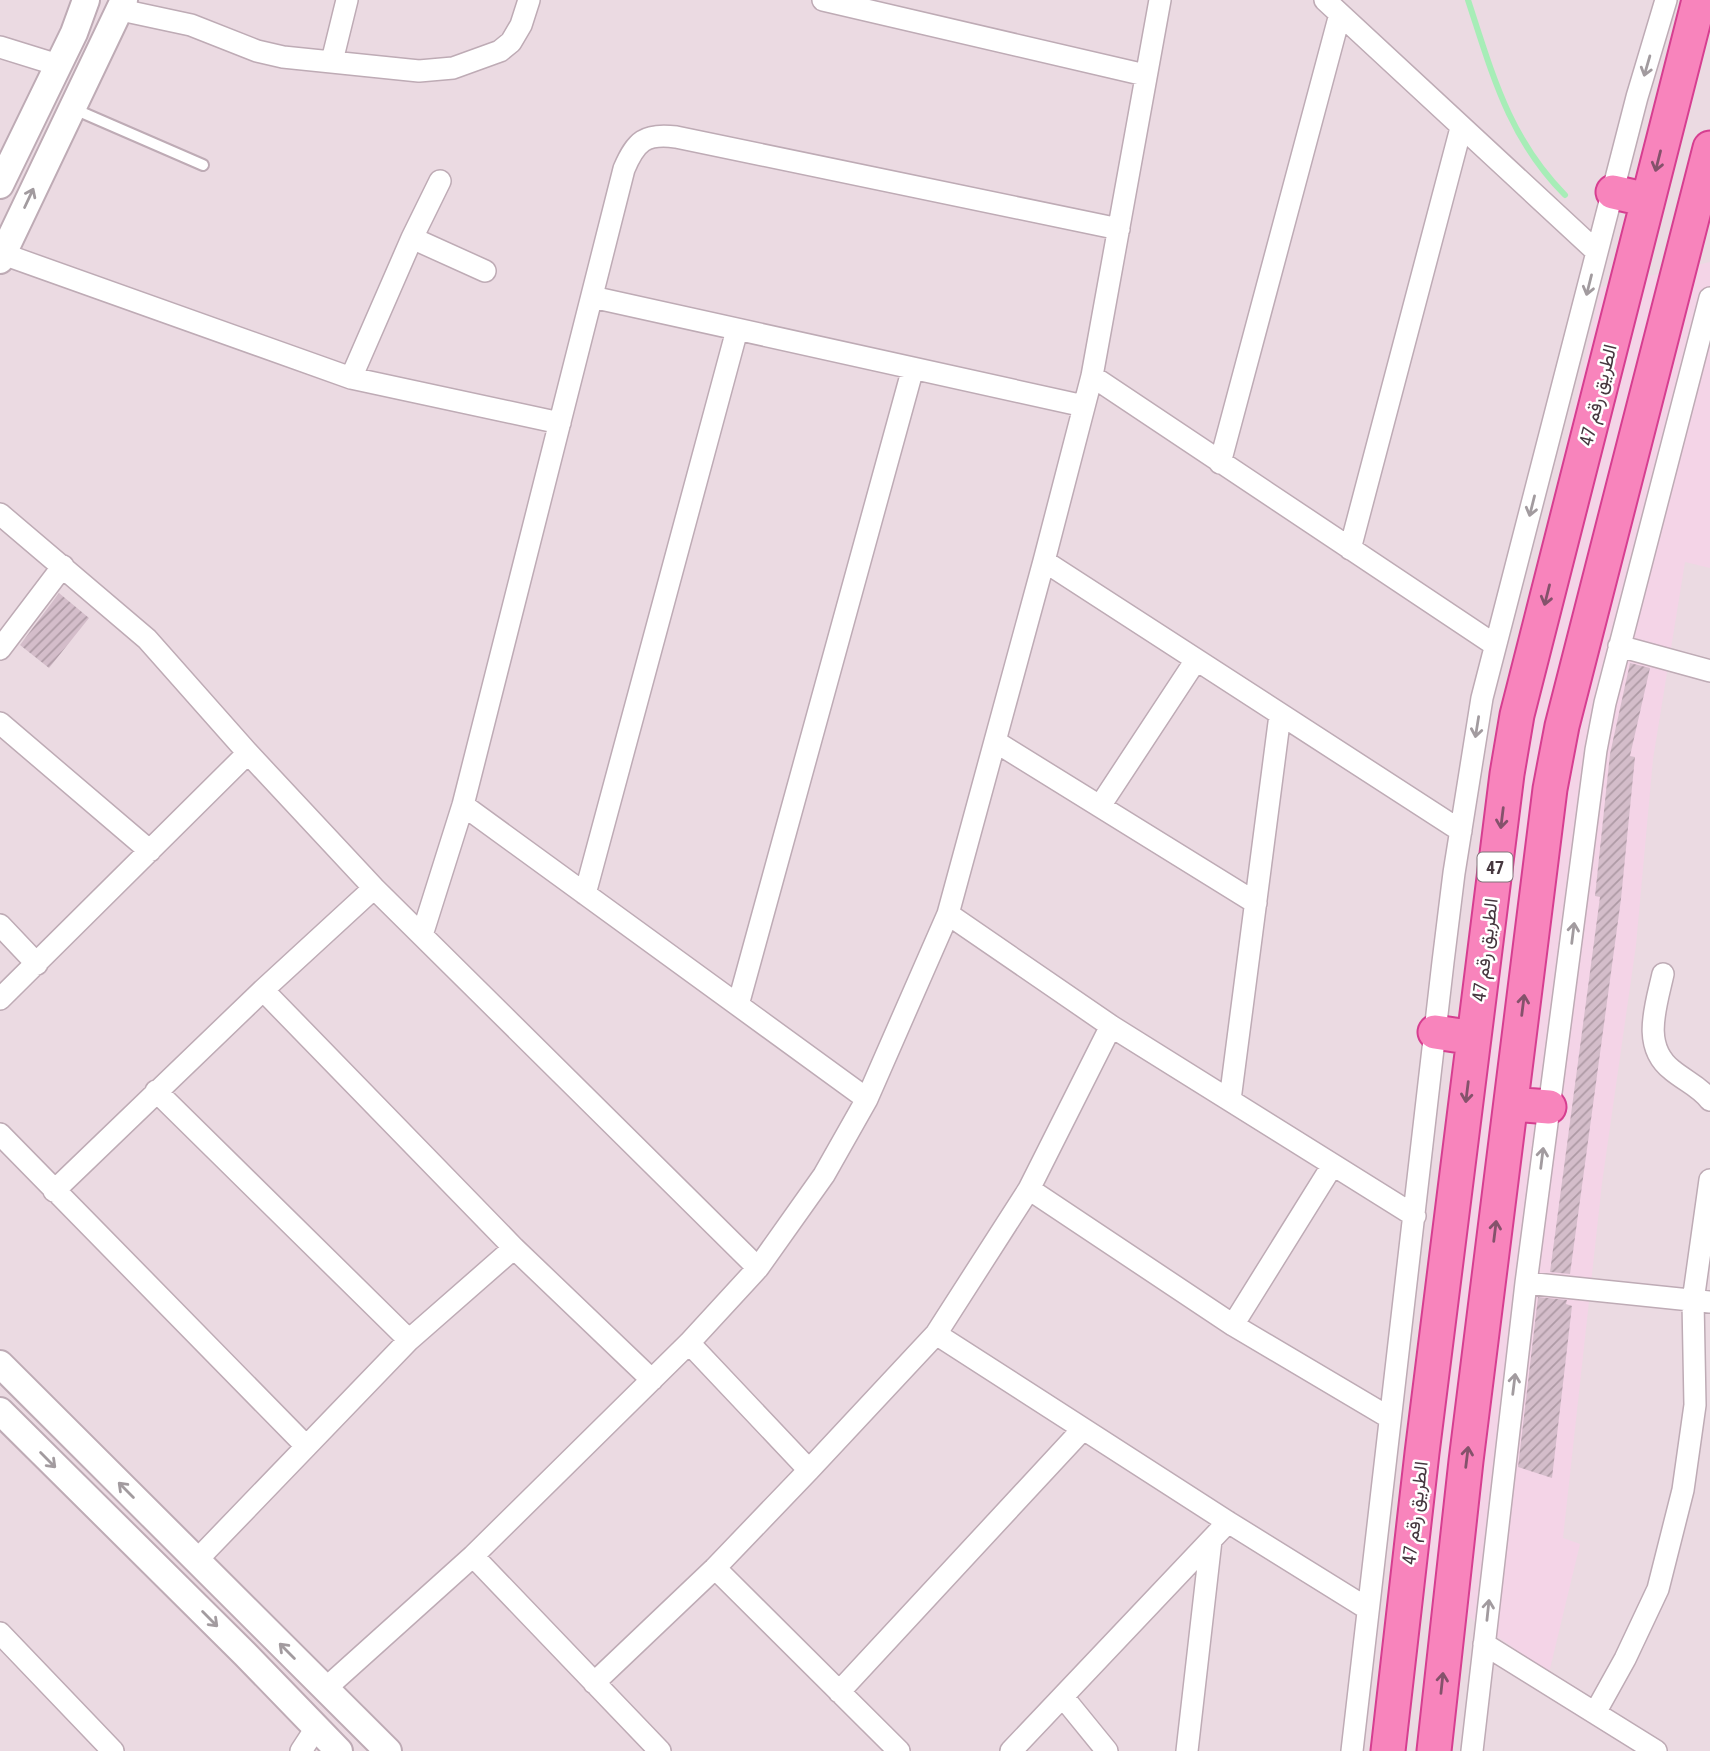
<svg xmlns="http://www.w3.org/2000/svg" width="1710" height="1751" font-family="'Roboto Condensed',Vazirmatn,sans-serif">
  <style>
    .residential { fill: #ebdae2 }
    .commercial { fill: #f4d4e7 }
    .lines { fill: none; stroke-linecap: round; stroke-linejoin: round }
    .stream { stroke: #a7edb7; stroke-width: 6 }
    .building { fill: url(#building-hatch) }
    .service-casing { stroke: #beabb5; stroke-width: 14 }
    .minor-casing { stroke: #beabb5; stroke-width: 24 }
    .tertiary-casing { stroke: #beabb5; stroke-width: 30 }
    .trunk-casing { stroke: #d63e90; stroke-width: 37 }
    .service { stroke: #fff; stroke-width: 10 }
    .minor { stroke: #fff; stroke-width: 21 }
    .tertiary { stroke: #fff; stroke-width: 26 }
    .trunk { stroke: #f884bc; stroke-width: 33 }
    .oneway { stroke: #a29b9f }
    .oneway2 { stroke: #84526b }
    .labels { text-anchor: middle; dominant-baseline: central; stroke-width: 5; stroke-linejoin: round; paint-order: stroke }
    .shield { fill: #fff; stroke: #7e7379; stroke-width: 2 }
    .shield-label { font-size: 18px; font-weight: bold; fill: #46373f }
    .street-label { font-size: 19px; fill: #46373f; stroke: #fff }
  </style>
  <defs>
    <pattern id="building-hatch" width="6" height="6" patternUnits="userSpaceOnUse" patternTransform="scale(1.75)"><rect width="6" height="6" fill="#d4bdca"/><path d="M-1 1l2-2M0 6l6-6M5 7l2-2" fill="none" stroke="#ae9aa5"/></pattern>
  </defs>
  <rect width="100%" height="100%" fill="#f3e8ed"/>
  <!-- residential -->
  <path class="residential" d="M0 0H1710V1751H0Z"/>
  <!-- commercial -->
  <path class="commercial" d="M1710 262V568L1685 562 1653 759 1636 945 1602 1183 1563 1538 1580 1544 1549 1673 1404 1571 1481 867 1509 679 1560 470 1601 287Z"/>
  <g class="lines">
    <!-- stream -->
    <path class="stream" d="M1468 0C1492 73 1509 139 1565 195"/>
  </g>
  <!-- building -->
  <path class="building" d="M59 593 89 618 49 668 20 645Z
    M1630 663 1650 668 1630 756 1635 757 1621 899 1570 1274 1550 1272 1600 897 1595 896 1610 754Z
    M1538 1297 1567 1300 1566 1304 1572 1306 1552 1478 1518 1467Z"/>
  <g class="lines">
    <!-- service casing -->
    <g class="service-casing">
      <path id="service" d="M74 109 203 165"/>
    </g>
    <!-- minor casing -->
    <g class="minor-casing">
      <path id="minor" d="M823 0 1145 75
        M1325 0 1597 252
        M121 10 191 25 257 51 283 57 419 71 453 68 500 51 511 42 521 25 529 0
        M0 47 58 65
        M332 61 347 0
        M412 238 485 271
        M3 254 351 378 560 423
        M592 297 1084 406
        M1092 376 1495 645
        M351 378 412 238 440 181
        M1220 463 1340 14
        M0 514 147 639 248 753 374 888 758 1268
        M1350 549 1461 128
        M1044 561 1461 831
        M1619 646 1710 671
        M0 649 63 566
        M0 723 150 851
        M996 742 1256 903
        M463 805 867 1099
        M1100 806 1196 660
        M585 894 737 330
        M948 914 1111 1026 1415 1216
        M0 925 37 964
        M422 935 463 805 624 169C636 141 645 133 676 137L1119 229
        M1663 974C1656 1006 1641 1046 1672 1070 1685 1081 1699 1086 1710 1100
        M263 990 514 1248 652 1380
        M0 999 248 753
        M738 1005 913 368
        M156 1091 409 1340 196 1561
        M1230 1100 1280 715
        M0 1134 306 1446
        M1029 1189 1233 1325 1390 1418
        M54 1191 263 990 374 888
        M1526 1283 1710 1302
        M1233 1325 1332 1166
        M936 1334 1228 1522 1368 1609
        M409 1340 514 1248
        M689 1343 809 1470
        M473 1556 660 1751
        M715 1568 899 1751
        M0 1633 113 1751
        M1484 1644 1656 1751
        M594 1683 715 1568 809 1470 936 1334 1029 1189 1111 1026
        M325 1689 473 1556 689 1343 758 1268 824 1175 867 1099 948 914 1044 561 1092 376 1160 0
        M839 1692 1082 1430
        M1063 1697 1107 1751
        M1595 1713 1625 1659 1658 1589 1683 1490 1695 1405 1693 1301 1710 1180
        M301 1751 316 1728
        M1011 1751 1228 1522
        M1187 1751 1211 1540
        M1352 1751 1443 962 1454 873 1482 698 1637 97 1666 0
        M1472 1751 1526 1283 1596 750 1605 703 1710 298"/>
    </g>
    <!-- tertiary casing -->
    <g class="tertiary-casing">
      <path id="tertiary" d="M0 185 74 33 86 0
        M0 260 124 0
        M0 1364 388 1751
        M0 1411 245 1654 339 1751"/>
    </g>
    <!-- trunk casing -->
    <g class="trunk-casing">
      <path id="trunk" d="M1613 192 1648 200
        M1435 1032 1474 1038
        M1511 1104 1549 1107
        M1388 1751 1422 1453 1507 774 1517 715 1699 0
        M1434 1751 1466 1461 1550 789 1562 726 1710 148"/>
    </g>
    <!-- service -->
    <use href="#service" class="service"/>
    <!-- minor -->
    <use href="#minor" class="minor"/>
    <!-- tertiary -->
    <use href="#tertiary" class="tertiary"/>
    <!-- trunk -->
    <use href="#trunk" class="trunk"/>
  </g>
  <!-- one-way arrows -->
  <defs><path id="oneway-shaft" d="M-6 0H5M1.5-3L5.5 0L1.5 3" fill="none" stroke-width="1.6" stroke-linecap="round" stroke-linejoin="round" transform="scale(1.75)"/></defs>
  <g class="oneway">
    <use href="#oneway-shaft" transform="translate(1647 66) rotate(106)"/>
    <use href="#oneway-shaft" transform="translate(29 198) rotate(-65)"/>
    <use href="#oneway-shaft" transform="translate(1589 285) rotate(104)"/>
    <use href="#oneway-shaft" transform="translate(1532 506) rotate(104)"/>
    <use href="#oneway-shaft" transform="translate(1477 727) rotate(99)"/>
    <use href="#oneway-shaft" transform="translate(1573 933) rotate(-83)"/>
    <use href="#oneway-shaft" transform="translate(1542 1158) rotate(-83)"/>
    <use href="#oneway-shaft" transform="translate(1514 1384) rotate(-83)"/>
    <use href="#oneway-shaft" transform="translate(48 1460) rotate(45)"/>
    <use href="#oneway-shaft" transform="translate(126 1490) rotate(-135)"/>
    <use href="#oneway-shaft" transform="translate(1488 1610) rotate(-84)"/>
    <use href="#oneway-shaft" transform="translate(210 1619) rotate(45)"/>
    <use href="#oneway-shaft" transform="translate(287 1651) rotate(-135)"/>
  </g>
  <g class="oneway2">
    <use href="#oneway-shaft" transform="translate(1658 161) rotate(104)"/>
    <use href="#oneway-shaft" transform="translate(1547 595) rotate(104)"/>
    <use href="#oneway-shaft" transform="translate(1502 818) rotate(97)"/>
    <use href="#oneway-shaft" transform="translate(1523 1005) rotate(-83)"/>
    <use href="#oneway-shaft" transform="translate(1467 1092) rotate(97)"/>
    <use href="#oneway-shaft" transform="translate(1495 1231) rotate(-83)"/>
    <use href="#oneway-shaft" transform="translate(1467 1457) rotate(-83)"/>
    <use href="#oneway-shaft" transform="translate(1442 1683) rotate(-84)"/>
  </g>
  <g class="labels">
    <!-- shield labels -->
    <rect class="shield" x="1477.5" y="852.5" width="35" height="29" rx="5"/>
    <g class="shield-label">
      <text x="1495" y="867">47</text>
    </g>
    <!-- street labels -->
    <g class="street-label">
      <text transform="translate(1598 395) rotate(-76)">الطريق رقم 47</text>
      <text transform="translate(1485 950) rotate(-83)">الطريق رقم 47</text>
      <text transform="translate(1415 1513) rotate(-83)">الطريق رقم 47</text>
    </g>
  </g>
</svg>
